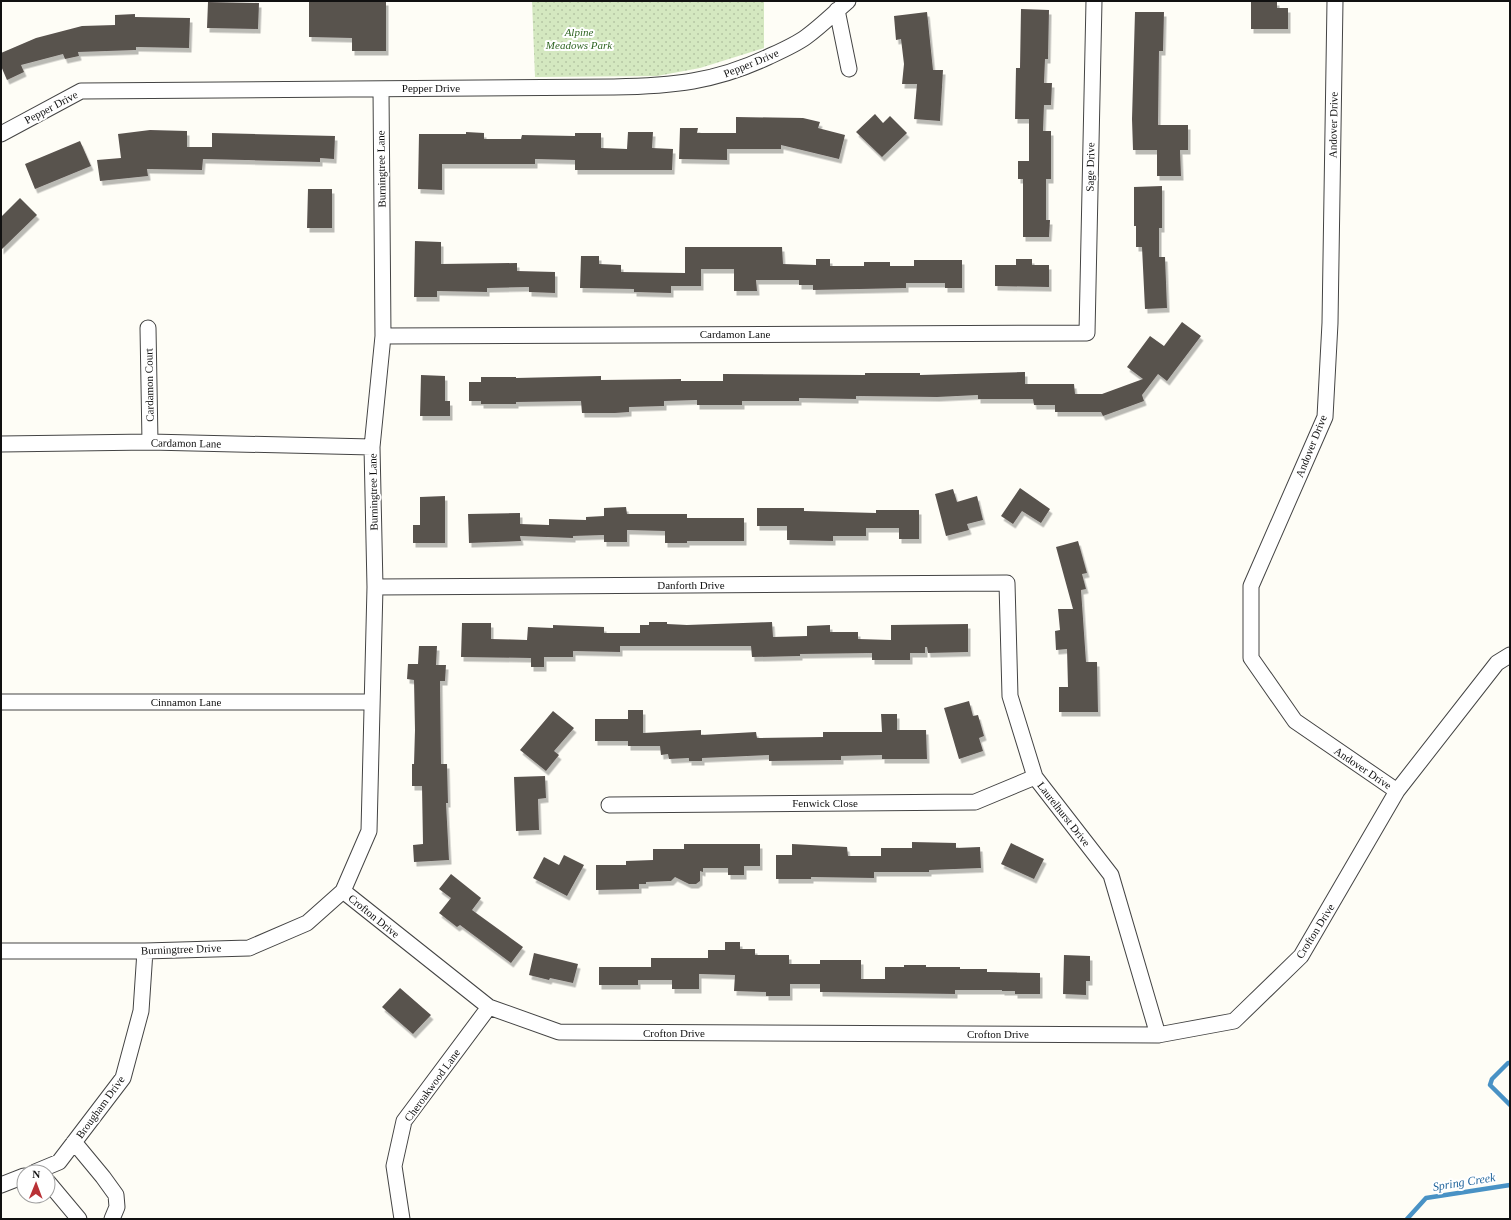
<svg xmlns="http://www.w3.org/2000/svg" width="1511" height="1220" font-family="Georgia,serif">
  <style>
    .park { fill: url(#park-dots) }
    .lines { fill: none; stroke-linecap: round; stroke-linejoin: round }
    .stream { stroke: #4992c5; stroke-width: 4.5 }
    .building { fill: #59524e; filter: url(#shadow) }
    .minor-casing { stroke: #444; stroke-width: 17 }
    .minor { stroke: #fff; stroke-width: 15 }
    .labels { text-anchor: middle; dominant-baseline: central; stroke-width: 4; stroke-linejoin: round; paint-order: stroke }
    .park-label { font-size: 11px; font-style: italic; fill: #316624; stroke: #fff }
    .street-label { font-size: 11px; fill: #111; stroke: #fff }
    .water-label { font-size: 12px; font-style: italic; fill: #21659c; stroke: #fff }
  </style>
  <defs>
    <pattern id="park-dots" width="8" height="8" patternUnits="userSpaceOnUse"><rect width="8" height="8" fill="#d4e8c0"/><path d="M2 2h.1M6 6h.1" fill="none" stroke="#b5c6a4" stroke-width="1.8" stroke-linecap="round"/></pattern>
    <filter id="shadow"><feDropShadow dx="2.5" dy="4.5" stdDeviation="0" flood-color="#0004"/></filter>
  </defs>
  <rect width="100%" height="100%" fill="#fefdf6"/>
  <!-- park -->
  <path class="park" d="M532 1H764V48L700 68 657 76 535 77Z"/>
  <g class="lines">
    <!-- stream -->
    <path class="stream" d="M1510 1063H1508L1492 1079 1490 1085 1510 1105
      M1407 1219 1426 1198 1510 1185"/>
  </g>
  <!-- building -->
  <path class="building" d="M309 1H386V51H352V38L309 37Z
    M1251 1H1277V8H1288V29H1251Z
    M208 2 259 3 258 29 207 28Z
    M1021 9 1049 10 1048 59H1045L1044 83H1052L1051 105H1044L1043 131H1051V179H1046V220H1050L1049 237H1023V179H1018V161H1029V119H1015L1016 68H1020Z
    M927 12 933 70H943L940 121 914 119 917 84H902L904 64 901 39 896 40 894 16Z
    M1135 12H1164L1163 51H1159L1158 125H1188V150H1180L1181 176H1157V150H1133L1132 119Z
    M135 14V17L190 18 189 48 136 47V50L78 52 79 56 65 59 63 54 21 65 24 72 7 80 1 66V53L36 38 82 26 115 25V15Z
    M875 114 883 123 890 116 907 133 882 157 856 132Z
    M736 117 803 118 820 122 818 128 845 135 839 159 781 145V149H727V160L679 159 680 128H698L697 133H736Z
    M150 130 187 131V147H212V133L335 136 334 159 320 158V162L203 159 202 170 147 169 148 176 100 181 97 160 121 158 118 134Z
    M466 132 484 133V139H521L522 135 575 136V133H601V148L627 149 628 132H653L652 148 673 149 672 170H575V160L535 159V164H442V190L418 189 419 134H466Z
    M80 141 91 166 35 189 25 164Z
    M1162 186V228H1159V257H1165L1167 308 1145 309 1142 247H1136V226H1134V187Z
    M308 189H332V228H307Z
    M20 198 37 215 1 250V217Z
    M415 241 441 242V264L517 263V271L555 272V293L529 292V287L487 288V292L437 291V297H414Z
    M685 247H782L783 264 816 265V259H830V266H864V262H890V266H914V260H962V288H945V283H906V288L813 290V285H799V280H756L757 291H734V269H701V286H671V293L634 292V289L580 288 581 256H599V264L621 265V272L685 273Z
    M1016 259H1032V265H1049V287L995 286V265H1016Z
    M1182 322 1201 336 1167 381 1158 374 1142 395 1144 401 1103 416 1101 412H1055V405H1034L1033 399H978V395L937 397 856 396V399L799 398V401H742V405H697V400L664 401V406L629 407V412L615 413H582L581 401 516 402V404H481V401H469V382H481V377H516V378L601 376V380L681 379V381H723V374L865 375V373H920V375L1025 372V384H1074L1075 394H1102L1143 379 1127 367 1150 336 1164 346Z
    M421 375 445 376V401H450V416H420Z
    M1020 488 1050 509 1041 523 1022 511 1013 524 1001 516Z
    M953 489 957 502 977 496 983 520 967 524 969 530 946 536 935 494Z
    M445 496V543H413V525H420V497Z
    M626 507 627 514H687V518H744V541H687V543H665V531L627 530V542H604V535L573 536V538L520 536 521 541 469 543 468 514 520 513V524L549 525V519L586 520V517L604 516V508Z
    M757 508H804V511L876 513V510H919V539H899V528H866V536H833V541L787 540V526H757Z
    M1078 541 1087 573 1082 574 1086 589 1081 590 1086 662H1097L1098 712H1059V687H1068L1067 649 1056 650 1055 631 1060 630 1058 609H1073L1056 547Z
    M649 622H667V624L687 625 772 622 773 637 807 636V626L830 625V632H858V639L891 640V625L968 624V652L928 653 927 647H925V653H910V660H872V653L800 654V656L752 657 751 646H620V652L573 651V657H544V667H531V658L461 657 462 623H491V639L527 640 528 627 553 628V625L604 627V633H640V625H649Z
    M419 646H437L436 665H446L445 681H440L441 764H447L448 803H446L449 860 414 862 413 845 423 844 422 786H412V764H414L415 730 414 680 407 679 408 664H418Z
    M969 701 973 716 978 715 984 736 979 738 983 751 959 759 944 708Z
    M628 710H643V733L701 730V735L756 732 757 738 823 737V732H882L881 714H897V730H926L927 759H882V755L841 756V760L769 761V755L702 758V761H689V758L669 759 668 754 661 755 660 746H628V741H595V719H628Z
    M553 711 574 728 554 751 559 755 546 771 520 750Z
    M545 776 546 798 538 799 539 830 516 831 514 777Z
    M912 842 956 843V848L980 847 981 868 929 870V872H874V878L811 877V879H776V855H792V844L847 847 848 856H881V848H912Z
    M1011 843 1044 859 1034 879 1001 864Z
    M684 844H760V866H744V875H728V868H703V872L700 871V881L696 884H689L675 877 671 881 646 882V884H639V889L596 890V865H626V861L653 860V849H684Z
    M564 855 584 865 567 896 533 878 544 857 559 865Z
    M451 874 481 898 472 910 523 947 511 963 460 925 457 927 439 913 451 898 439 889Z
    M725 942H740V949H755V955H789V964H820V960H861V979H885V967H904V965H926V967H960V969H987V972L1040 973V994H1015V991H1002V990H955V994L820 992V984H790V996H766V992L734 991 735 975 699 974V989H672V980H638V985H599V967H651V958H708V950H725Z
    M534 953 578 964 573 983 550 978 549 980 529 975Z
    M1064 955 1090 956V981H1086V995L1063 994Z
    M400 988 431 1015 413 1034 382 1007Z"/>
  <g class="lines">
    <!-- minor casing -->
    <g class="minor-casing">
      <path id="minor" d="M1335 1 1330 323 1325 417 1251 586V658L1295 721 1397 791
        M837 10 849 69
        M1 134 81 91 614 87C672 86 715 82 768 57 781 51 795 45 806 37 821 26 834 13 848 1
        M148 328 150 442
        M383 336 1087 333 1094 1
        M1 444 150 442 372 447
        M375 587 1007 583 1010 696 1035 777 1111 875 1158 1035
        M1 702H372
        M609 805 975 802 1035 777
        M343 891 489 1007 559 1032 1158 1035 1234 1021 1301 956 1397 791 1497 663 1510 655
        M1 951H145L249 948 307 923 343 891 369 831 375 587 372 447 383 336 381 89
        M74 1142 103 1177 116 1195 117 1207 112 1219
        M35 1172 59 1162 123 1078 141 1011 145 951
        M48 1182 79 1219
        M1 1185 24 1176
        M402 1219 394 1166 404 1121 489 1007"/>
    </g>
    <!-- minor -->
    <use href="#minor" class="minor"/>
  </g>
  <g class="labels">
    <!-- park labels -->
    <g class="park-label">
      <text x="579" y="32">Alpine<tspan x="579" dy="13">Meadows Park</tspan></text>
    </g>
    <!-- street labels -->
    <g class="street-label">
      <text transform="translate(751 63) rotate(-22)">Pepper Drive</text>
      <text x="431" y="88">Pepper Drive</text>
      <text transform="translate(51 107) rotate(-28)">Pepper Drive</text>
      <text transform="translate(1333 125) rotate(-89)">Andover Drive</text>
      <text transform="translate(1090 167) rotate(-89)">Sage Drive</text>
      <text transform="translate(381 169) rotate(-91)">Burningtree Lane</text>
      <text x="735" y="334">Cardamon Lane</text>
      <text transform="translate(149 385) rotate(-91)">Cardamon Court</text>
      <text transform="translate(186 443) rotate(1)">Cardamon Lane</text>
      <text transform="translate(1311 446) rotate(-68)">Andover Drive</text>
      <text transform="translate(373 492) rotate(-91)">Burningtree Lane</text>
      <text x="691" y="585">Danforth Drive</text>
      <text x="186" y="702">Cinnamon Lane</text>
      <text transform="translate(1363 768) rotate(34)">Andover Drive</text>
      <text x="825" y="803">Fenwick Close</text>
      <text transform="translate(1064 814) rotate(52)">Laurelhurst Drive</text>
      <text transform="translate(374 916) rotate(39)">Crofton Drive</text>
      <text transform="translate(1315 931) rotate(-58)">Crofton Drive</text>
      <text transform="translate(181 949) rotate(-2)">Burningtree Drive</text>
      <text x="674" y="1033">Crofton Drive</text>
      <text x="998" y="1034">Crofton Drive</text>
      <text transform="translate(432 1085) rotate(-54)">Cheroakwood Lane</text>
      <text transform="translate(100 1107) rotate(-54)">Brougham Drive</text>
    </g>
    <!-- water labels -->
    <g class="water-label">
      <text transform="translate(1464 1182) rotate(-9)">Spring Creek</text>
    </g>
  </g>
  <!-- border -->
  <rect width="1511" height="1220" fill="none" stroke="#111111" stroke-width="4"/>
  <!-- north arrow -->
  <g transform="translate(36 1184) rotate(1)"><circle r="19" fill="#ffffff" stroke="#a0a0a0"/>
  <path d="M0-3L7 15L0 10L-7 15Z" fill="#b93136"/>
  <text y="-6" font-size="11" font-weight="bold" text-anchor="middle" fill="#111111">N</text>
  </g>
</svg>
